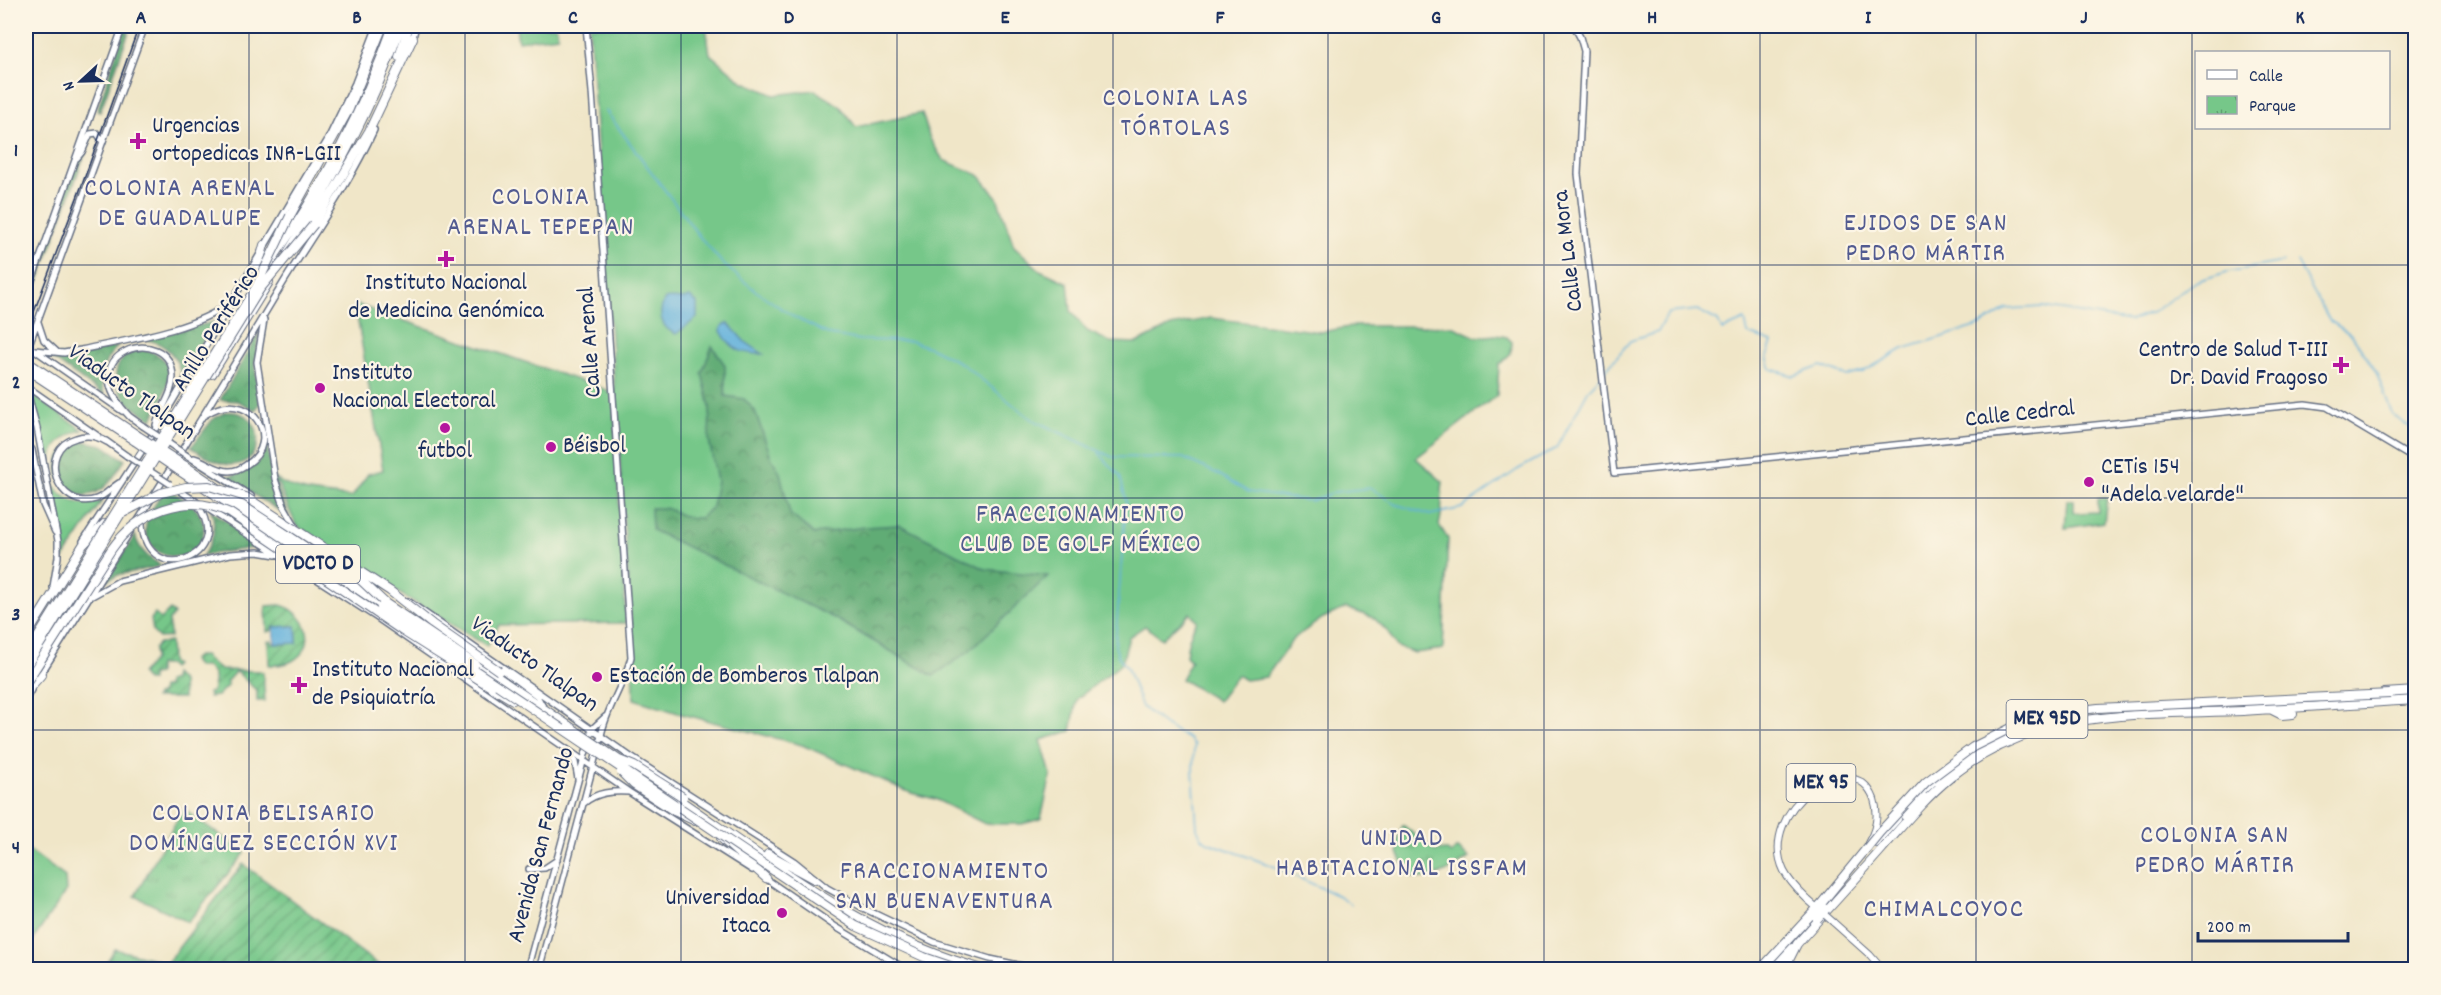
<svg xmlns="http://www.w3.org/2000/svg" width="2441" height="995" font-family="Dekko,sans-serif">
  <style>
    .grass { fill: #76c789; stroke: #487b74; stroke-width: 1.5 }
    .forest { fill: url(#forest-crowns); stroke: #3e6e6a; stroke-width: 1.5 }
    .park { fill: url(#park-tufts); stroke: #487b74; stroke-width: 1.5 }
    .garden { fill: url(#garden-furrows); stroke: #487b74; stroke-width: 1.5 }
    .water { fill: #61b0db; stroke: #3e709c; stroke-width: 1.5 }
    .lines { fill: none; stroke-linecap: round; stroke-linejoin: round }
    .stream { stroke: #61b0db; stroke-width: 1.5 }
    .tertiary-casing { stroke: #666f83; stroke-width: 8 }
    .secondary-casing { stroke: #666f83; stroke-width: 8 }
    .primary-casing { stroke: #666f83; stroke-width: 8 }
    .motorway-casing { stroke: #666f83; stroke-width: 10 }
    .tertiary { stroke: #fff; stroke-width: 5 }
    .secondary { stroke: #fff; stroke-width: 5 }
    .primary { stroke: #fff; stroke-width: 6 }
    .motorway { stroke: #fff; stroke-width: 8 }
    .tram { stroke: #1b2f5e; stroke-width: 1.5 }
    .secondary-bridge-casing { stroke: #666f83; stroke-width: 8; stroke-linecap: butt }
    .primary-bridge-casing { stroke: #666f83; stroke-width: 8; stroke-linecap: butt }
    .motorway-bridge-casing { stroke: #666f83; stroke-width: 10; stroke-linecap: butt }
    .secondary-bridge { stroke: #fff; stroke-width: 5 }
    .primary-bridge { stroke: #fff; stroke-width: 6 }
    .motorway-bridge { stroke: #fff; stroke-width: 8 }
    .grid { fill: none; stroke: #1b2f5e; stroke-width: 1.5; stroke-opacity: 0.55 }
    .poi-dot { fill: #b5179e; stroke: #fcf5e5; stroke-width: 2 }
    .labels { text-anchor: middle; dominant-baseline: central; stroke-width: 4.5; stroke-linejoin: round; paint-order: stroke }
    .shield { fill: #fcf5e5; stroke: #5e6a86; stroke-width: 1.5 }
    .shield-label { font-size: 22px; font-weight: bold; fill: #1b2f5e }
    .poi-label { font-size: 24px; fill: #1b2f5e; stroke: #fcf5e5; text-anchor: start }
    .street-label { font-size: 24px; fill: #1b2f5e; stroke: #fcf5e5 }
    .neighbourhood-label { font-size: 26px; letter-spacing: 1.5px; fill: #525b91; stroke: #fcf5e5 }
    .quarter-label { font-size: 27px; letter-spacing: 1.5px; fill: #525b91; stroke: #fcf5e5 }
    .neatline { fill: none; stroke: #1b2f5e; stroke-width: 2 }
    .grid-label { font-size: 20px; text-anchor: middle; font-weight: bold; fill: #1b2f5e }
  </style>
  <defs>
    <pattern id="forest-crowns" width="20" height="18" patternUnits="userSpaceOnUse" patternTransform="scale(1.5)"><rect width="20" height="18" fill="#60ac75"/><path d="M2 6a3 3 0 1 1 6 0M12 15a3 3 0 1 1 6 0" fill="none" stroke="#4e8c63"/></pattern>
    <pattern id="park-tufts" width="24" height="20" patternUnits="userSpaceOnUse" patternTransform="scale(1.5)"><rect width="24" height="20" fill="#76c789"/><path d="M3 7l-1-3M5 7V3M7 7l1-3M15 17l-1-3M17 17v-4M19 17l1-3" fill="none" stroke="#60a273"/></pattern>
    <pattern id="garden-furrows" width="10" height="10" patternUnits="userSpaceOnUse" patternTransform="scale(1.5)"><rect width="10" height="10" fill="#76c789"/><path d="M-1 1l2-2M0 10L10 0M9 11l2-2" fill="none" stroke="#60a273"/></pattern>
  </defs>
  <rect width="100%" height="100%" fill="#fcf5e5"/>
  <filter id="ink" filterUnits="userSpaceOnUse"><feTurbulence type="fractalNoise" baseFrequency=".0167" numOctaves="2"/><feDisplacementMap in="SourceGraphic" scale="12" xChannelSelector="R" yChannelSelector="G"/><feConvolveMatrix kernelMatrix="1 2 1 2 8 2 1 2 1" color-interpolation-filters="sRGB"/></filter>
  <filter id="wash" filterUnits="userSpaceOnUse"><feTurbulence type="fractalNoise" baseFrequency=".008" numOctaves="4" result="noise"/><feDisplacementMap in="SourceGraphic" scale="24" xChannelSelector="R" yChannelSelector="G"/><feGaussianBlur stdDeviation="1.35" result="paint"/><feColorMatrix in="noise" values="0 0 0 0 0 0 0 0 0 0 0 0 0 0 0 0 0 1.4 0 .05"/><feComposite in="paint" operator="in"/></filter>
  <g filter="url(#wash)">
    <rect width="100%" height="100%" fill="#f0e6c8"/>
    <!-- grass -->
    <path class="grass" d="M516 26H556L558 36 518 41Z
      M589 26H706L710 54 742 81 774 95 815 90 840 106 856 127 922 113 930 139 943 160 979 175 997 197 1014 246 1040 270 1068 283 1071 311 1087 331 1110 342 1137 343 1171 326 1211 318 1321 332 1355 326H1452L1476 337 1496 335 1507 337 1512 342 1511 353 1499 365 1497 395 1416 458 1443 482C1440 499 1444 508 1439 525L1448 539 1443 649 1415 653 1397 647 1388 632 1374 618 1346 608 1323 618 1293 639 1266 677 1245 680 1237 675 1218 701 1181 679 1191 661 1186 656C1187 642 1190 633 1197 621L1190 613 1162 639 1145 626 1129 637 1122 663 1077 699 1071 731 1041 740 1051 775 1041 819 1022 824H985L935 799 911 793 802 745 678 713 634 699 633 650Z
      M355 304 613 392 626 623 499 625 487 646 384 584 296 525 276 479C298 494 326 494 352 497L368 474 383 470Z
      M32 395 83 430C63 435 52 446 49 466Z
      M51 480C61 500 80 508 102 501L62 561 63 538Z
      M2107 498 2104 522 2065 528 2067 500H2074V512L2076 513 2098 512V499Z
      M26 848 65 877 66 891 29 946 26 944Z"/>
    <!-- forest -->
    <path class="forest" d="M125 26H131L100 112 97 111Z
      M92 134 26 316V300L76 161Z
      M214 322 181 380C180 357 166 343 144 339Z
      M259 332 255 365 260 404 255 410 238 401 220 400Z
      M118 346C104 360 97 377 105 396L47 355C71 359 95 351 118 346Z
      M712 346 725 365V396L744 399 755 411 771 457 780 473 790 514 814 534 865 527 900 525 985 569 1048 576 969 651 933 676 834 618 652 530 651 508H666L688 518H700L712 507 717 481 709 440 710 407 702 373Z
      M142 350C185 355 165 397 152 419 143 413 131 408 125 399 108 380 115 353 142 350Z
      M225 412C271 408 266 473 224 464 212 462 201 453 191 447L213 419Z
      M83 441 103 445 125 460C120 467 115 476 109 483 70 524 30 452 83 441Z
      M267 444 272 475 288 516 223 476C246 476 261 466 267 444Z
      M165 488C175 494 188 500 196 509 201 515 204 522 204 530 202 569 141 563 146 525 148 512 159 499 165 488Z
      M211 510 266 549 253 548 203 555C214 541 217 527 211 510Z
      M135 535C139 550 148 558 162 566L118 575 106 581Z"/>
    <!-- park -->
    <path class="park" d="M183 809 245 853 188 922 135 896Z
      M1403 825 1435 851 1446 850 1451 854 1457 848 1469 858C1451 870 1434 881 1412 877 1398 857 1392 849 1403 825Z
      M115 949 157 960 150 969 105 968 104 966Z"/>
    <!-- garden -->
    <path class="garden" d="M280 605C307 611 320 646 292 661 285 665 277 665 269 665L268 641H272L273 644 297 643 296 626 272 627V631L267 632 266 606Z
      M170 610 174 614 169 620 170 637 159 638 153 632 151 619 155 614 161 619Z
      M170 642 171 662 175 665 172 668 169 665H158V674L151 675V681H146L141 674 154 660V649L159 643Z
      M197 656H204L220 670 260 671 263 673 265 701H257V691L236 671 226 682 228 685 217 696 209 697 208 693 212 692C213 681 219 679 207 667H198L192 660Z
      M174 674 182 682 183 698H155L156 695 161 694 162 687H167V682L173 680Z
      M243 864 384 969H162Z"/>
    <!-- water -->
    <path class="water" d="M690 297 697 303V318L676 334C661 328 657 314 665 299 675 296 679 302 690 297Z
      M728 323 744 341 763 354C742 354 731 350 721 331L722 326Z
      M296 626 297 643 275 644 274 627Z"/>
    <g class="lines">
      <!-- stream -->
      <path class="stream" d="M606 111 699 236 723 264 756 291 794 317 830 335 860 340 911 341 931 348 961 363 1031 419 1112 457 1183 458 1218 474 1248 492 1311 501 1335 492 1371 488 1395 504 1430 515 1462 508 1517 470 1557 448 1589 389 1601 376
        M2297 262 2330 321 2352 335 2366 356 2376 372 2392 414 2403 423 2416 430
        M1604 372 1630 341 1658 332 1668 313 1697 310 1718 321 1722 330 1745 320 1748 334 1772 342 1767 357 1771 369 1794 376 1821 366 1847 376 1863 372 1903 349 1981 325 2007 309 2043 307 2130 321 2151 313 2197 281 2227 272 2283 262
        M1099 453 1120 476 1126 501 1115 646 1118 656 1127 668 1142 707 1166 726 1189 739 1194 745 1193 771 1197 828 1201 837 1207 842 1273 866 1339 896 1351 904"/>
    </g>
  </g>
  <g filter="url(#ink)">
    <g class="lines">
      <!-- tertiary casing -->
      <g class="tertiary-casing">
        <path id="tertiary" d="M586 26 592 92 631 657C624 686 606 708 601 736
          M1574 26 1580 37 1584 51 1578 174 1614 473 2305 404 2327 407 2416 460
          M592 729 605 717"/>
      </g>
      <!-- secondary casing -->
      <g class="secondary-casing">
        <path id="secondary" d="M412 41 416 26
          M77 158 82 152 90 134 97 133 102 141
          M26 297 123 26
          M264 320 257 362 275 479 284 506 295 525
          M38 322 44 340 56 351
          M35 350 64 353 81 350C125 340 192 331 228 304
          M36 351 122 411
          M26 353 145 26
          M26 386 98 436
          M26 388 37 428 58 541V557L53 587
          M129 416 143 426
          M131 418C64 351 171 320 173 377 173 394 160 409 156 425
          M26 441 32 450 43 505 55 532
          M106 441 127 456
          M107 442C97 436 87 434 76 438 36 449 57 512 96 499 105 496 111 488 119 483
          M186 455 251 496
          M194 458C206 461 216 471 229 471 236 471 240 469 246 465 285 441 250 385 205 415
          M177 489 377 618 629 792 752 870
          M142 518C140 590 237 561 197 504
          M137 522C188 442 236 361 285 280 316 230 350 183 374 130
          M83 541 155 431 327 141 355 83 377 26
          M92 596 119 581 230 554 258 552 276 555
          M408 601 631 757 794 861 827 888 865 909 934 942 990 959 1042 970
          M498 667 537 696 542 705
          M39 677 130 532
          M26 699 31 690
          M568 752 575 762 578 779
          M584 803C597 792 612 791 629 792
          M529 869 545 868 557 860
          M765 878 836 927 902 967 911 970
          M527 970 592 729
          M539 970 601 736"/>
      </g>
      <!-- primary casing -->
      <g class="primary-casing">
        <path id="primary" d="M1808 900C1799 891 1790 883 1784 871 1755 810 1853 742 1874 799 1879 814 1876 830 1868 843
          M1833 922 1870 955 1883 970"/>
      </g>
      <!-- motorway casing -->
      <g class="motorway-casing">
        <path id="motorway" d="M399 57 409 26
          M290 216 349 109 383 26
          M314 224 369 131 413 38
          M288 252C333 179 373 107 401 26
          M270 263C322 189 363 111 393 26
          M253 287 264 245
          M26 361 137 435
          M26 369 135 441
          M212 374 269 282
          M184 465 365 587
          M178 470 387 609
          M95 561 121 545
          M423 621 441 639
          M26 637 83 545 104 524
          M471 659 569 726
          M491 687 513 700
          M26 692 41 675
          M2384 693 2416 691
          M2248 705 2302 702
          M2272 710 2282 715 2293 714
          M2012 730 2038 721
          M620 762 655 785
          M1937 781 1963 762 2006 738
          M653 782C759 852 861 938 987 970
          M1917 796 1939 776
          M674 811 695 821
          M1905 816 1922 796
          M721 838 766 878
          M1875 843 1897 819
          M768 854 814 879
          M1772 970 1791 948
          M1784 970 1797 944C1825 912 1854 881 1882 849 1904 824 1925 798 1951 777 2037 707 2140 715 2243 711 2300 708 2358 703 2416 700"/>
      </g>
      <!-- tertiary -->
      <use href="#tertiary" class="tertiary"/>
      <!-- secondary -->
      <use href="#secondary" class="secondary"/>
      <!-- primary -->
      <use href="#primary" class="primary"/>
      <!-- motorway -->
      <use href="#motorway" class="motorway"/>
      <!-- tram -->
      <path class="tram" d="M26 333 83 182 139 26"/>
      <!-- secondary-bridge casing -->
      <g class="secondary-bridge-casing">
        <path id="secondary-bridge" d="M26 344 32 348
          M143 426 186 455
          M127 456 170 484"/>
      </g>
      <!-- primary-bridge casing -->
      <g class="primary-bridge-casing">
        <path id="primary-bridge" d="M1808 900 1833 922"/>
      </g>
      <!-- motorway-bridge casing -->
      <g class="motorway-bridge-casing">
        <path id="motorway-bridge" d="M137 435 184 465
          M135 441 178 470
          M123 513 161 493 186 487 209 486 246 497 390 591 432 624 499 671
          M348 568 385 603 475 664
          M381 607 856 926 924 957 962 970
          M26 656 256 287 290 216
          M26 667 260 289 314 224
          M26 683 111 550C137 512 187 491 230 513L401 630 491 687
          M2032 720 2073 711 2098 708 2390 694
          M569 726 619 760
          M614 758 634 766 683 797
          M621 772 634 785 674 811
          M1817 919 1826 909
          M1760 970 1821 904 1880 832 1926 782 1973 747 2017 725"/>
      </g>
      <!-- secondary-bridge -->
      <use href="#secondary-bridge" class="secondary-bridge"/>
      <!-- primary-bridge -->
      <use href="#primary-bridge" class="primary-bridge"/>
      <!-- motorway-bridge -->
      <use href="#motorway-bridge" class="motorway-bridge"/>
    </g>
  </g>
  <!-- grid -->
  <path class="grid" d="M249 26V970M465 26V970M681 26V970M897 26V970M1113 26V970M1328 26V970M1544 26V970M1760 26V970M1976 26V970M2192 26V970M26 265H2416M26 498H2416M26 730H2416"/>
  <!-- markers -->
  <g class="poi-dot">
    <path d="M135 132h6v6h6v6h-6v6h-6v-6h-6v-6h6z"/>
    <path d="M443 250h6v6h6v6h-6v6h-6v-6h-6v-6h6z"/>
    <path d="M2338 356h6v6h6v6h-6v6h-6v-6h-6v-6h6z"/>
    <circle cx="320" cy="388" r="6"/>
    <circle cx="445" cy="428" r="6"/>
    <circle cx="551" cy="447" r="6"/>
    <circle cx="2089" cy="482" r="6"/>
    <circle cx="597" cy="677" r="6"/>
    <path d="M296 676h6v6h6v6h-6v6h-6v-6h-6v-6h6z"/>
    <circle cx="782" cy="913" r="6"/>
  </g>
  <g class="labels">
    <!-- shield labels -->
    <g class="shield">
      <rect x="276" y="545" width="84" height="38" rx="4.5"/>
      <rect x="2006.5" y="700" width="81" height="38" rx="4.5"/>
      <rect x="1786.5" y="764" width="69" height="38" rx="4.5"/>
    </g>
    <g class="shield-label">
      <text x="318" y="564">VDCTO D</text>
      <text x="2047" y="719">MEX 95D</text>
      <text x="1821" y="783">MEX 95</text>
    </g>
    <!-- poi labels -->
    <g class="poi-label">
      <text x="152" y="127">Urgencias<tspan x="152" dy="28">ortopedicas INR-LGII</tspan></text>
      <text x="446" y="284" text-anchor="middle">Instituto Nacional<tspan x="446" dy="28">de Medicina Genómica</tspan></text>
      <text x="2328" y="351" text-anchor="end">Centro de Salud T-III<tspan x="2328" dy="28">Dr. David Fragoso</tspan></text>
      <text x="332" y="374">Instituto<tspan x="332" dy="28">Nacional Electoral</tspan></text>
      <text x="563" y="447">Béisbol</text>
      <text x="445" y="452" text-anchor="middle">futbol</text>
      <text x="2101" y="468">CETis 154<tspan x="2101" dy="28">"Adela velarde"</tspan></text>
      <text x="312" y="671">Instituto Nacional<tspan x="312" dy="28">de Psiquiatría</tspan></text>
      <text x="609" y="677">Estación de Bomberos Tlalpan</text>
      <text x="770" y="899" text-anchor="end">Universidad<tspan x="770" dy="28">Itaca</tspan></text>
    </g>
    <!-- street labels -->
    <g class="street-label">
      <text transform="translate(1569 251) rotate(-97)">Calle La Mora</text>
      <text transform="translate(217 329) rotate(-58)">Anillo Periférico</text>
      <text transform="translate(591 342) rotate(-94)">Calle Arenal</text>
      <text transform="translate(131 393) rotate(35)">Viaducto Tlalpan</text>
      <text transform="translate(2020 415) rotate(-6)">Calle Cedral</text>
      <text transform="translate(534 665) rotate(35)">Viaducto Tlalpan</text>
      <text transform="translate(542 845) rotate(-75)">Avenida San Fernando</text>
    </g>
    <!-- neighbourhood labels -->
    <g class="neighbourhood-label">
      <text x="1176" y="99">COLONIA LAS<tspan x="1176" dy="30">TÓRTOLAS</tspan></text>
      <text x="180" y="189">COLONIA ARENAL<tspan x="180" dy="30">DE GUADALUPE</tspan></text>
      <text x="541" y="198">COLONIA<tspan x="541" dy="30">ARENAL TEPEPAN</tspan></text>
      <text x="1926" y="224">EJIDOS DE SAN<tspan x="1926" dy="30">PEDRO MÁRTIR</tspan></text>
      <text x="1081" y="515">FRACCIONAMIENTO<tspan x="1081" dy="30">CLUB DE GOLF MÉXICO</tspan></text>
      <text x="264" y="814">COLONIA BELISARIO<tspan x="264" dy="30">DOMÍNGUEZ SECCIÓN XVI</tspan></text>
      <text x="2215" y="836">COLONIA SAN<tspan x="2215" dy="30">PEDRO MÁRTIR</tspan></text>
      <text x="1402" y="839">UNIDAD<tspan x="1402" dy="30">HABITACIONAL ISSFAM</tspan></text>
      <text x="945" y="872">FRACCIONAMIENTO<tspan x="945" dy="30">SAN BUENAVENTURA</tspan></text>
    </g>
    <!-- quarter labels -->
    <g class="quarter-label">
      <text x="1944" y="910">CHIMALCOYOC</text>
    </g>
  </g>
  <!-- margin -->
  <rect width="2441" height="995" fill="none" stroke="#fcf5e5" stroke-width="66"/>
  <!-- legend -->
  <rect x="2195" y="51" width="195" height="78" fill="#fcf5e5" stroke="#a2a6af" stroke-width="1.5"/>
  <rect x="2207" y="70" width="30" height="9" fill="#ffffff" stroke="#a2a6af" stroke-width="1.5"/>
  <text x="2249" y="81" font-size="18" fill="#1b2f5e">Calle</text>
  <rect x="2207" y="96" width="30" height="18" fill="url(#park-tufts)" stroke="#a2a6af" stroke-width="1.5"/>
  <text x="2249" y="111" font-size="18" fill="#1b2f5e">Parque</text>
  <!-- north arrow -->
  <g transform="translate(81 81) rotate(248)" stroke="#fcf5e5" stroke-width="4.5" paint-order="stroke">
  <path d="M0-4.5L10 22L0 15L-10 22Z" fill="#1b2f5e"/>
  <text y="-9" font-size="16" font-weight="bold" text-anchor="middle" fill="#1b2f5e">N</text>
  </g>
  <!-- scale -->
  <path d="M2198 932v9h150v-9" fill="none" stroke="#1b2f5e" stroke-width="3"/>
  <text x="2207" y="932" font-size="18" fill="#1b2f5e" stroke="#fcf5e5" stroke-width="4.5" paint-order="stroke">200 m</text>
  <rect x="33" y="33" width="2375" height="929" class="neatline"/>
  <g class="grid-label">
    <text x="141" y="23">A</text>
    <text x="357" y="23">B</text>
    <text x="573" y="23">C</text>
    <text x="789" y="23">D</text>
    <text x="1005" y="23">E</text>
    <text x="1220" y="23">F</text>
    <text x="1436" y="23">G</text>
    <text x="1652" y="23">H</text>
    <text x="1868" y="23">I</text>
    <text x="2084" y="23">J</text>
    <text x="2300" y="23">K</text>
    <text x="16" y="156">1</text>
    <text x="16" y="388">2</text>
    <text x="16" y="620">3</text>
    <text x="16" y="853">4</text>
  </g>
</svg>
